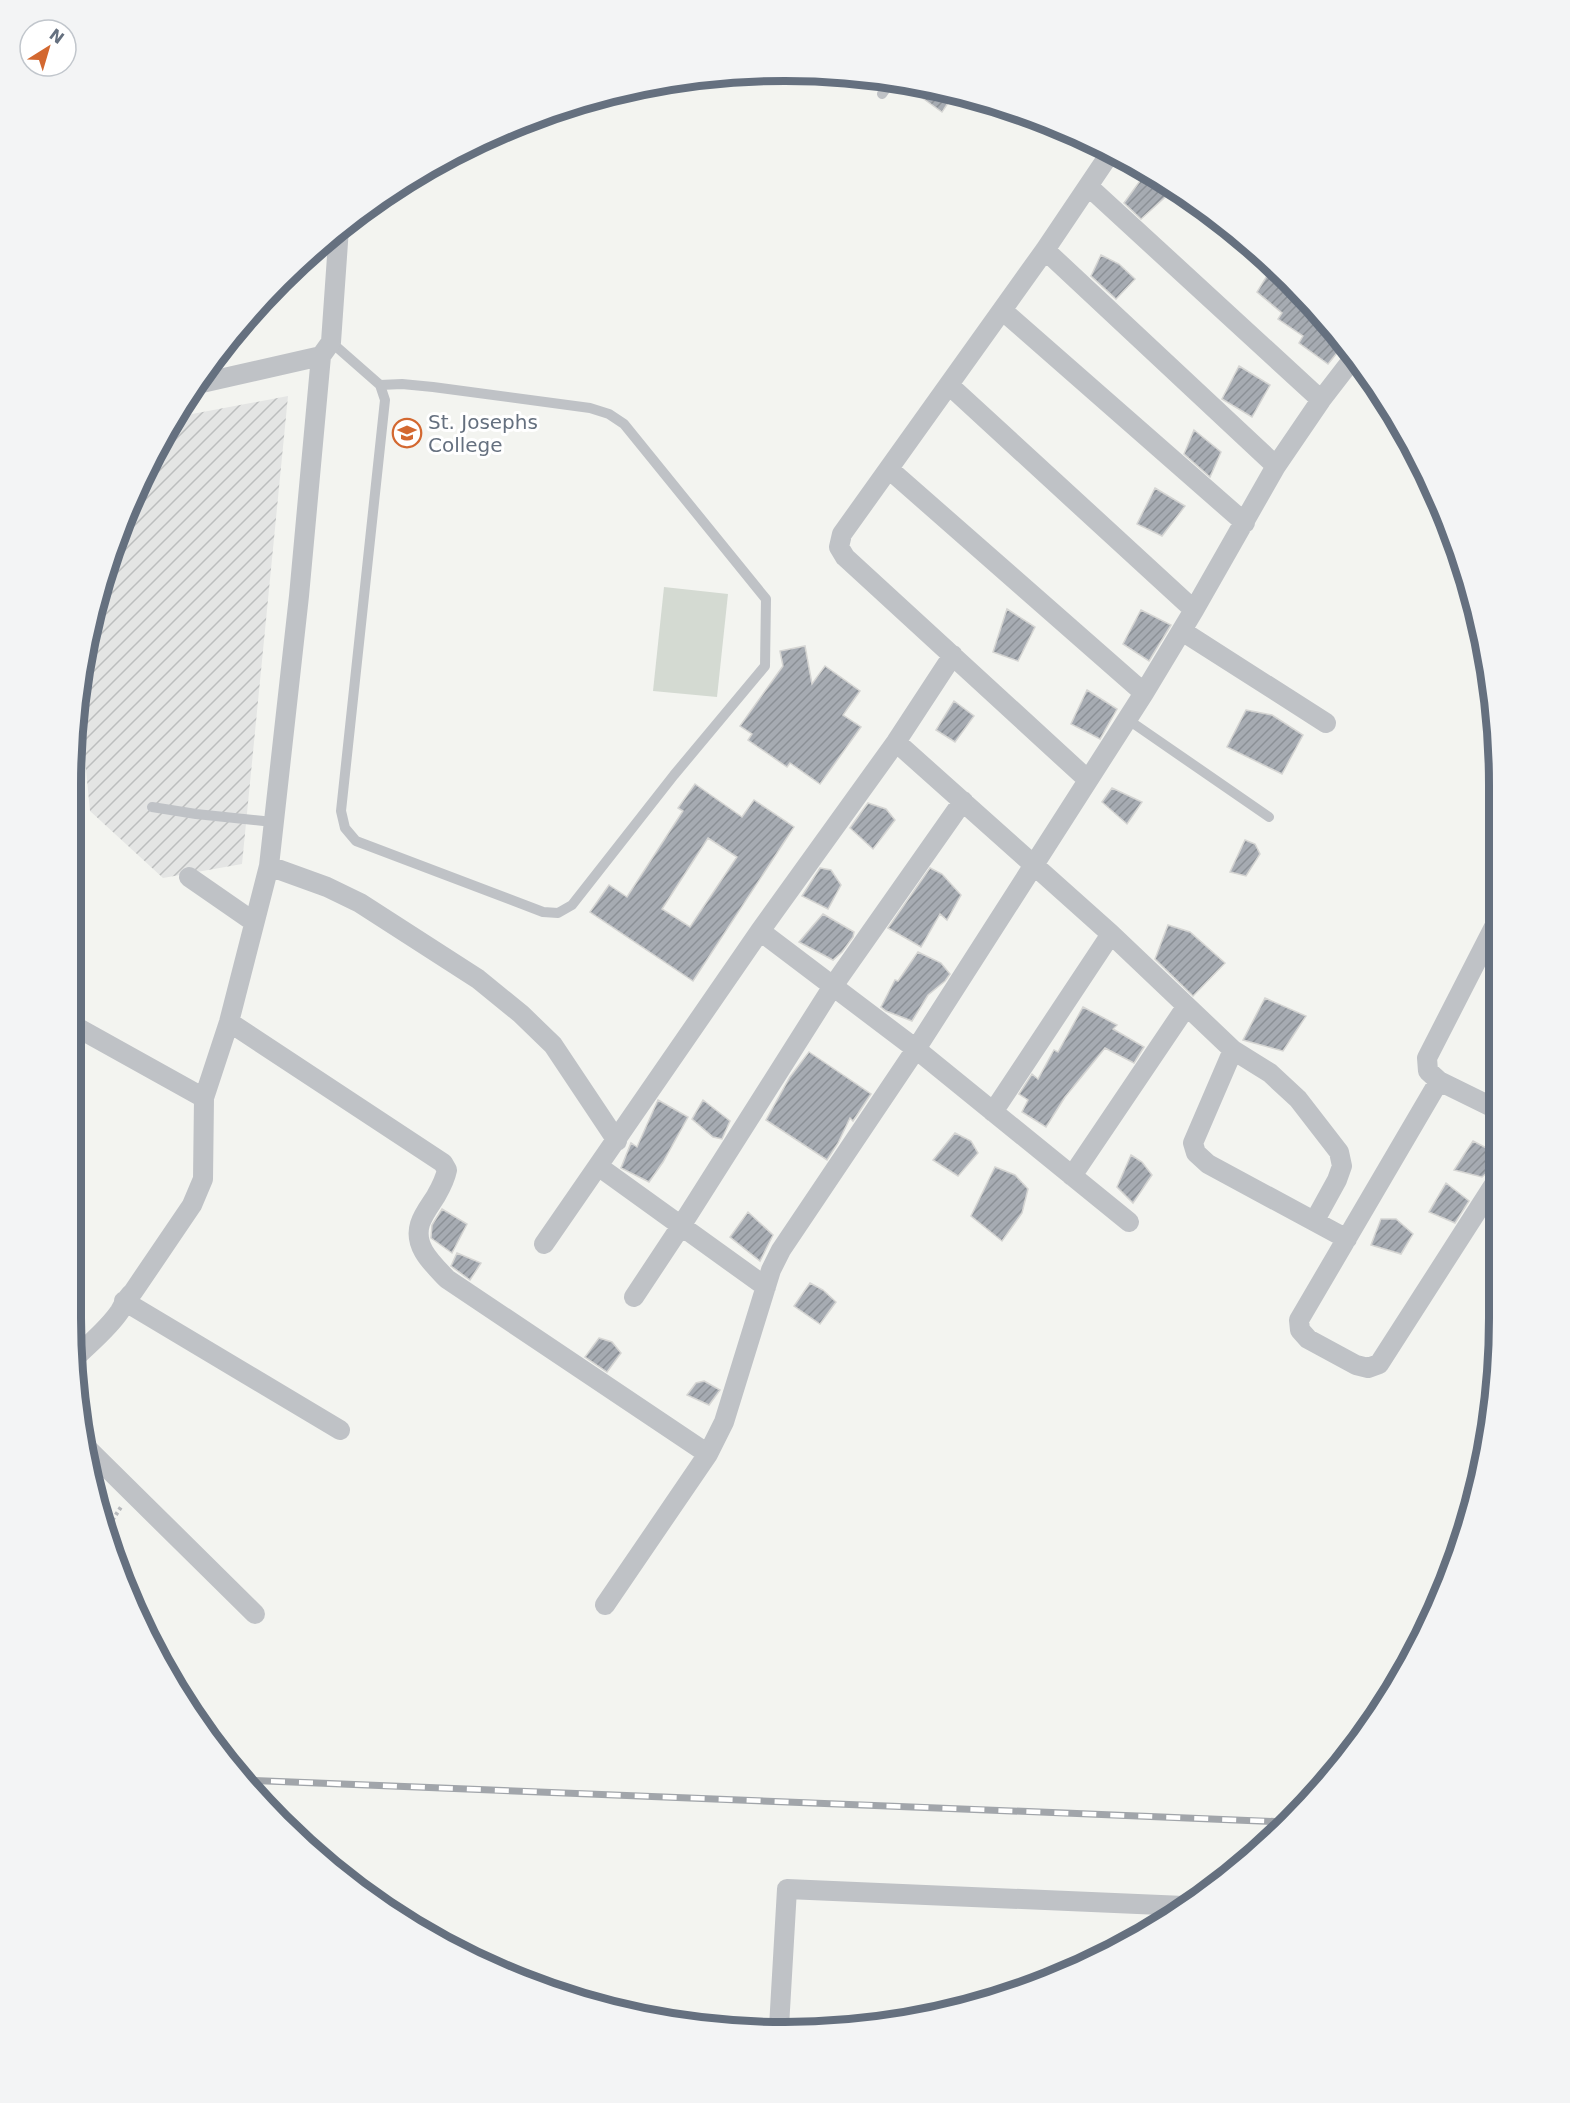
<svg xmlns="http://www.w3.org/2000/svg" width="1570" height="2103" font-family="'DejaVu Sans',sans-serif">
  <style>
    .industrial { fill: url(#industrial-furrows) }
    .pitch { fill: #d4dad2 }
    .building { fill: url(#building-hatch); stroke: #d5d5d3; stroke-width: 1.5; fill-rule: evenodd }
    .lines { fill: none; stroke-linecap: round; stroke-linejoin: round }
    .path { stroke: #b7b9bc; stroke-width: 4; stroke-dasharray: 3 3; stroke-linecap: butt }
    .lane { stroke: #bfc2c6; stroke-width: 10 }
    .street { stroke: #bfc2c6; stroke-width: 20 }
    .rail-casing { stroke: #a1a5aa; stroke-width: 7 }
    .rail { stroke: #fff; stroke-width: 4.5; stroke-dasharray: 14; stroke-linecap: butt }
    .labels { text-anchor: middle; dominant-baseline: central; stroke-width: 6; stroke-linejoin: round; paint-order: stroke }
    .poi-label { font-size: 20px; fill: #65707f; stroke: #fff; text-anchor: start }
    .rim { fill: none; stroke: #65707f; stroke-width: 8 }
  </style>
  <defs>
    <pattern id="industrial-furrows" width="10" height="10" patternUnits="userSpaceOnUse" patternTransform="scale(1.5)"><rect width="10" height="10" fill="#e4e5e4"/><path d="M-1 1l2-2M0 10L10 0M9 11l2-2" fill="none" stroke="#bcbebe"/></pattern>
    <pattern id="building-hatch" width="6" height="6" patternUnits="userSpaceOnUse" patternTransform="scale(1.5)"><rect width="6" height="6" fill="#a6abb2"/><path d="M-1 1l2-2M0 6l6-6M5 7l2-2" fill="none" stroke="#8b9096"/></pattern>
  </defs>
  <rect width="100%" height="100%" fill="#f3f4f0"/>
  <!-- industrial -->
  <path class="industrial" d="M288 396 242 864 163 878 90 811 79 697 95 600 125 511 176 417Z"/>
  <!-- pitch -->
  <path class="pitch" d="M664 587 728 594 717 697 653 691Z"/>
  <!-- building -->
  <path class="building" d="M900 82 912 84 954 94 942 112Z
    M1148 170 1174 189 1141 219 1124 203Z
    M1101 255 1119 264 1135 279 1116 299 1091 276Z
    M1273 266 1345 343 1328 364 1299 343 1303 336 1278 319 1282 313 1257 292Z
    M1239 366 1270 385 1252 417 1222 399Z
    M1194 430 1221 452 1210 477 1184 454Z
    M1155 488 1185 506 1162 536 1137 524Z
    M1007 609 1035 627 1018 661 993 652Z
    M1141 610 1171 625 1149 661 1123 644Z
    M805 646 812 684 825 666 860 691 843 715 861 727 820 784 790 763 787 767 748 740 752 734 740 726 783 666 780 651Z
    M1087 690 1117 709 1100 739 1071 724Z
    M954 701 974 716 955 742 936 730Z
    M1246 710 1272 715 1303 735 1282 774 1227 747Z
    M695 784 742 817 754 800 794 827 693 981 590 912 609 885 627 897 683 811 678 808ZM708 838 737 857 690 927 662 909Z
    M1112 788 1142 802 1127 824 1102 802Z
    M868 803 886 809 895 820 873 849 850 828Z
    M1245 840 1255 844 1260 854 1246 876 1230 872Z
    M820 868 831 870 841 885 828 909 802 896Z
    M930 868 942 874 961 895 947 920 940 914 921 947 888 928Z
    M823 914 854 932 853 937 842 952 833 960 799 942Z
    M1168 925 1190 932 1225 963 1193 996 1155 959Z
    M918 952 941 963 950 974 945 981 928 995 912 1021 886 1011 881 1007 895 980 898 981Z
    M1265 998 1306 1016 1283 1051 1243 1040Z
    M1083 1007 1117 1025 1113 1029 1144 1047 1134 1063 1105 1048 1065 1097 1046 1127 1022 1112 1028 1100 1019 1094 1032 1074 1038 1079 1054 1050 1058 1052Z
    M809 1052 871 1094 853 1121 850 1118 838 1143 827 1160 766 1120 790 1077Z
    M658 1100 688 1117 663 1162 649 1182 621 1168 631 1143 637 1147Z
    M703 1100 730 1121 722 1139 713 1137 692 1119Z
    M955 1133 971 1141 978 1153 958 1176 933 1160Z
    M1473 1141 1496 1153 1497 1164 1482 1177 1454 1170Z
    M1131 1155 1142 1162 1152 1175 1133 1203 1117 1187Z
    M995 1167 1015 1175 1028 1189 1022 1213 1002 1241 971 1216Z
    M1446 1183 1469 1201 1455 1223 1429 1212Z
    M442 1209 467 1224 452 1253 431 1238 432 1225Z
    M748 1212 773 1235 760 1261 730 1237Z
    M1381 1219H1396L1413 1234 1401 1254 1371 1245Z
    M457 1253 481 1263 470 1280 451 1266Z
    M810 1283 823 1290 836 1302 820 1324 794 1306Z
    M599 1338 612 1342 621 1353 607 1372 585 1357Z
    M704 1381 720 1390 709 1405 687 1395 696 1383Z"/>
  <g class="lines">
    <!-- path -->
    <path class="path" d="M106 1530 121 1507"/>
    <!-- lane -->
    <path class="lane" d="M882 94 892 80
      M331 342 380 385 385 400 341 811 345 828 356 841 543 912 558 913 572 905 674 775 765 666 766 599 624 424 609 414 590 408 433 387 402 384 380 385
      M140 496V483
      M1127 719 1269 817
      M152 807 196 814 273 822"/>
    <!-- street -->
    <path class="street" d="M1088 186 1321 400
      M1045 250 1276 466
      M1002 310 1245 523
      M193 385 321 356 331 342 339 228
      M949 385 1194 610
      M890 470 1144 693
      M1182 631 1326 723
      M896 742 1111 934 1233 1050 1270 1073 1298 1099 1339 1152 1342 1166 1337 1180 1315 1220
      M1088 780 845 557 839 547 842 534 1045 250 1111 152
      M269 866 327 887 360 903 478 979 521 1014 553 1045 617 1141
      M189 877 254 922
      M1495 925 1427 1058 1428 1071 1439 1081 1496 1109
      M760 931 916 1049 1129 1222
      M229 1022 443 1163 447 1170C445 1180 441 1187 436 1196 431 1204 423 1214 420 1224 413 1247 433 1264 447 1279L708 1454
      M71 1024 204 1098
      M1233 1050 1193 1143 1196 1153 1208 1164 1347 1239
      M1439 1081 1299 1320 1300 1330 1308 1339 1356 1365 1368 1368 1379 1364 1497 1180
      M993 1112 1111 934
      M598 1166 766 1287
      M1072 1176 1186 1007
      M544 1244 760 931 896 742 953 655
      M634 1297 681 1226 833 986 963 801
      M124 1301 340 1430
      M76 1357C90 1343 108 1329 120 1311 124 1304 126 1298 133 1292L192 1205 203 1179 204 1098 229 1022 269 866 299 596 321 356
      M88 1449 255 1614
      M605 1605 708 1454 724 1422 771 1270 781 1250 916 1049 1144 693 1194 610 1276 466 1321 400 1348 365
      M779 2027 787 1889 1184 1906"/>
    <!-- rail casing -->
    <g class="rail-casing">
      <path id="rail" d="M243 1780 1287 1822"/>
    </g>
    <!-- rail -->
    <use href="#rail" class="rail"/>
  </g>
  <!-- icons -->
  <defs>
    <g id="university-ring" transform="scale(1.5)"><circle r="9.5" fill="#fff" stroke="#d36830" stroke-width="1.5"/><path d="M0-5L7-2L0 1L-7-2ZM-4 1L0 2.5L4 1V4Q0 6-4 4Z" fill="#d36830"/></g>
  </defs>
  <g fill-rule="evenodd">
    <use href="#university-ring" x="407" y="433"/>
  </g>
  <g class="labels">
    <!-- poi labels -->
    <g class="poi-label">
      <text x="428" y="422">St. Josephs<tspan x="428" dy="23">College</tspan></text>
    </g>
  </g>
  <!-- crop -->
  <path d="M0 0H1570V2103H0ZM785 81H785A704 704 0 0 1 1489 785V1318A704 704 0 0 1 785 2022H785A704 704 0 0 1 81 1318V785A704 704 0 0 1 785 81Z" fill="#f3f4f5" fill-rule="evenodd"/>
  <path class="rim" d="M785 81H785A704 704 0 0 1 1489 785V1318A704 704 0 0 1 785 2022H785A704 704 0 0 1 81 1318V785A704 704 0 0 1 785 81Z"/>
  <!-- north arrow -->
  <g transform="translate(48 48) rotate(37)"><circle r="28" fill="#ffffff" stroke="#c1c6cc" stroke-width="1.5"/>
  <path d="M0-4.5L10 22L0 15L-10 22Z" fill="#d36830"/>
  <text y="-9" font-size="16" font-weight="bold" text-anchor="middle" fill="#65707f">N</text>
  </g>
</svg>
